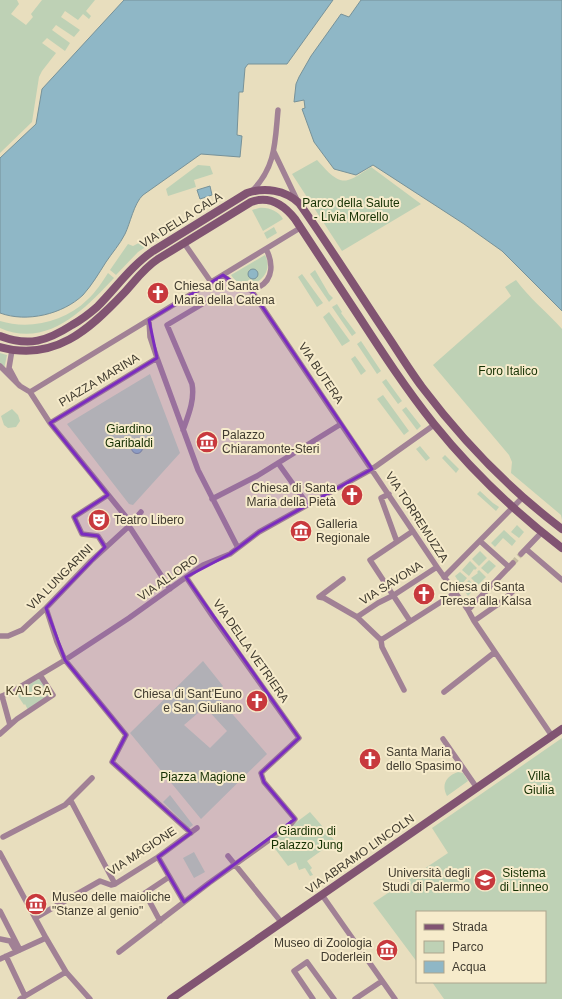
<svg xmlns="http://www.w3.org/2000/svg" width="562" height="999" font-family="Helvetica,sans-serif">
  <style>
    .green { fill: #bed1b5; fill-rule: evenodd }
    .water { fill: #8fb7c6; stroke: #779299 }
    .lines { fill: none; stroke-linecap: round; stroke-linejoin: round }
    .street-tunnel { stroke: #c6bda1; stroke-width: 5.5; stroke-dasharray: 5.5 3; stroke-linecap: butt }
    .street { stroke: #a18195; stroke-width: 5.5 }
    .secondary { stroke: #815472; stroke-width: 8 }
    .marked { fill: #7b2cbf; fill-opacity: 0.2; stroke: #7b2cbf; stroke-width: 3; stroke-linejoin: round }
    .labels { text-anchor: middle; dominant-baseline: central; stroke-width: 4; stroke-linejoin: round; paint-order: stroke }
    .park-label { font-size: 12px; fill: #163103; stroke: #f6ebcb }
    .street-label { font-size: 12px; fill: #403b2f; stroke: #f6ebcb }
    .poi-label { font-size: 12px; fill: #403b2f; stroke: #f6ebcb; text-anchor: start }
    .neighbourhood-label { font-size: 13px; letter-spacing: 1px; fill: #4a4126; stroke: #f6ebcb }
  </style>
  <rect width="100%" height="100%" fill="#e8debe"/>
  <!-- green -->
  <path class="green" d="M0 0H17L19 4 11 14 26 25 33 17 31 14 42 0H95L86 11 91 16 89 19 83 14 78 20 65 11 61 17 80 30 74 37 56 25 52 30 70 43 65 51 47 38 42 43 56 53 42 71 39 77 32 122 0 153Z
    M317 160C324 167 336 184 348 180 356 178 364 171 371 167L421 204 342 251 292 174Z
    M198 165 210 166 213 174 194 180 196 187 168 196 166 189Z
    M259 208C269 207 278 211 283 219L263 231 252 210Z
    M274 227 277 233 267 239 264 233Z
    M164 230 167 233 138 252 116 275 110 270 128 244 133 246Z
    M265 255C277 277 245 297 231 275Z
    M315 270 329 294 333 298 329 302 310 274Z
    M108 273 114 278C85 309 47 349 0 328V321C29 330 65 322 87 300 96 292 102 282 108 273Z
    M302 274 323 303 317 307 298 277Z
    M516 280C529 298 547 312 562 329V520L561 515 511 473 512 462 509 455 433 365 511 296 505 287Z
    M337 304 342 312 341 313 356 333 352 336 332 307Z
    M329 312 350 341 342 346 323 317Z
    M361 341 381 371 377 374 357 344Z
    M0 353 7 355 4 369 0 363Z
    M355 356 366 371 361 375 351 359Z
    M150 374 180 453 133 505 129 504 67 424Z
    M386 379 402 401 398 404 382 382Z
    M383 395 409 431 404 435 377 399Z
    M406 407 421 426 417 430 402 410Z
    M12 409 18 415 20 421 16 427 8 428 4 425 1 416Z
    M420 446 430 458 426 461 416 449Z
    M445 455 459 469 456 473 442 458Z
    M480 491 493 503 499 507 496 511 477 494Z
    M517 525 524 532 519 538 511 532Z
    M504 530 516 541 512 546 503 538 495 547 491 543Z
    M480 551 487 558 479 566 472 559Z
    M489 560 496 566 488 574 481 568Z
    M470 561 477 568 475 570 474 569 469 576 462 570Z
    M479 570 486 577 478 585 471 578 478 573 477 572Z
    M460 572 467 578 461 585 455 576Z
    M469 580 476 587 468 596 462 587Z
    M203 661 223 686 215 694 267 754 201 819 130 733ZM205 707 227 731 210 748 184 725Z
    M41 677 52 695 28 710 25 704 24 705 16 693Z
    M562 738V999H444L432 982H545V912H417V962L373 903 448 853 432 828Z
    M458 772 463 773 468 781 447 796C441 785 446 776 458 772Z
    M170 795 193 825 189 828 163 802Z
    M310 812 335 841 307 861 312 868 310 870 313 875 310 876 305 868 299 870 296 862 288 866 270 842Z
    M194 852 205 872 194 878 183 858Z"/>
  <!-- water -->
  <path class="water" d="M124 0H333L287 64H248L245 68 243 92H239L237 135 242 136 240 157 201 154 143 195C134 203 130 224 125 234 120 244 112 253 106 262 99 273 92 285 83 295 63 314 27 323 0 313V158L36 124 42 89Z
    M361 0H562V311L502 251 464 224 373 165 356 175 334 169 314 142 302 109 305 108 304 100 294 102 296 84 299 77 311 56 341 14 349 17Z
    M210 186 212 195 200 199 197 190Z
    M248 274a5 5 0 1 1 10 0a5 5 0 1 1-10 0Z
    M131.5 448a5.5 5.5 0 1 1 11 0a5.5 5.5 0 1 1-11 0Z"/>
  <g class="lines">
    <!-- street-tunnel -->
    <path class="street-tunnel" d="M513 563 521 554"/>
    <!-- street -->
    <path class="street" d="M274 152 297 200
      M252 191C276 167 275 142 278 110
      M184 243 211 282
      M223 275C228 280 236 288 244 289 250 290 253 289 259 287 274 279 273 262 266 249
      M251 290 437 567 468 610 474 621 552 736
      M149 320 150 337 157 358 198 470 238 548
      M12 350 9 368 16 381
      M0 366 20 386 30 392 50 423 131 523
      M30 392 300 228
      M50 423 157 358
      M183 430C188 416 195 400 192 384L167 325 204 303
      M278 463 308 505
      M389 494 381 498 397 542
      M212 499 257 476 341 424
      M129 526 170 589
      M480 541 509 567
      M105 547 98 536 82 534 74 517 108 495
      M526 549 562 580
      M521 554 542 532
      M444 577 523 497
      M343 579 319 597 324 598 357 617 381 640
      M46 608 57 642 65 660 126 735 112 762 191 833
      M468 610 513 563
      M357 617 378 603 394 595 437 567
      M410 621 370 560 413 531
      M474 621 504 600 515 589
      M0 636H8L22 630 46 608 91 561 128 527 141 512
      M381 640 455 593
      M381 640 382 647 404 690
      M444 692 495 652
      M2 696 10 725
      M0 697 13 691 65 660 129 618 203 565 230 554 259 532 372 469 434 425
      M0 734 17 719 53 695 40 675
      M443 739 477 788
      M71 801 115 884
      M3 837 65 805 92 778
      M0 853 46 938 66 972 90 999
      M228 856 282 923
      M158 857 184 902
      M322 895 395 999
      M0 911 20 950
      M35 918 100 881 111 885 115 884 158 857 197 828
      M160 921 145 893 169 877
      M0 939 10 941 16 951
      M119 952 209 883 290 825 295 819 264 782 261 773 299 738 213 617 186 577
      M6 956 25 996
      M0 959 46 938
      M20 999 66 972
      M313 999 294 971 307 962 334 999
      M355 999 382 981"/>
    <!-- secondary -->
    <path class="secondary" d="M0 336C29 347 47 341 72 325 81 320 89 314 97 307 116 288 131 266 153 251L247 193C265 187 285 190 299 203 328 244 355 287 383 329 396 348 408 368 422 387 462 440 509 489 562 529
      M0 347C54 362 89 330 124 293 135 281 144 268 158 259L251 202C270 195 284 205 295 219 316 251 337 283 358 315 382 352 406 389 434 424 471 470 515 512 562 548
      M171 999 562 729"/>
  </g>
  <!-- marked area -->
  <path class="marked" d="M223 275 242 289 251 290 372 469 259 532 230 554 186 577 299 738 261 773 264 782 295 819 184 902 158 857 191 833 112 762 126 735 65 660 46 608 105 547 98 536 82 534 74 517 108 495 50 423 157 358 149 320Z"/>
  <!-- icons -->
  <defs>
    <g id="church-disc" transform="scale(1.15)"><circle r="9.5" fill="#c8393d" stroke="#f6ebcb"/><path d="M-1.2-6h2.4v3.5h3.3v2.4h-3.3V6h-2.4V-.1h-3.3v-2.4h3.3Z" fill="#fff"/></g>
    <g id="museum-disc" transform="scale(1.15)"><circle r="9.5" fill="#c8393d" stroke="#f6ebcb"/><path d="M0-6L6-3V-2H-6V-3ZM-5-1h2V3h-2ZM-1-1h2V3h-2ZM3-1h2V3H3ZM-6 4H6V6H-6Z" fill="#fff"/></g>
    <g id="theatre-disc" transform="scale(1.15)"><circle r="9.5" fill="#c8393d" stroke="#f6ebcb"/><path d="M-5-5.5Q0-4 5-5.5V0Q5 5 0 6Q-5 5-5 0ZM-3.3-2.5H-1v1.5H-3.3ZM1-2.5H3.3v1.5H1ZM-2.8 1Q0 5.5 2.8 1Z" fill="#fff"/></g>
    <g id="university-disc" transform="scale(1.15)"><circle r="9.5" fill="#c8393d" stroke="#f6ebcb"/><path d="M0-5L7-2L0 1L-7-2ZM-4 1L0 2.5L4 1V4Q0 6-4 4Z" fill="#fff"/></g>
  </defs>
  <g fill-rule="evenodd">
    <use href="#church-disc" x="158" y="293"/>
    <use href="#museum-disc" x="207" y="442"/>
    <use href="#church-disc" x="352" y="495"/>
    <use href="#theatre-disc" x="99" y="520"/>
    <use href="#museum-disc" x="301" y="531"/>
    <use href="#church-disc" x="424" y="594"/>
    <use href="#church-disc" x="257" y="701"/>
    <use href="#church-disc" x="370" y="759"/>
    <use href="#university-disc" x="485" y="880"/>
    <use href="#museum-disc" x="36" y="904"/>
    <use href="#museum-disc" x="387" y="950"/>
  </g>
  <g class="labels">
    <!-- park labels -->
    <g class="park-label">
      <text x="351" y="203">Parco della Salute<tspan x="351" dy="14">- Livia Morello</tspan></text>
      <text x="508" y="371">Foro Italico</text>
      <text x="129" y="429">Giardino<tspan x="129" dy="14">Garibaldi</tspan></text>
      <text x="539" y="776">Villa<tspan x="539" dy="14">Giulia</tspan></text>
      <text x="203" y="777">Piazza Magione</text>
      <text x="307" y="831">Giardino di<tspan x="307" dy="14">Palazzo Jung</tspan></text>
      <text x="524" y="873">Sistema<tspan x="524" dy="14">di Linneo</tspan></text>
    </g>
    <!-- street labels -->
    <g class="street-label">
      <text transform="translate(181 220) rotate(-32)">VIA DELLA CALA</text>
      <text transform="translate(321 373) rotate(56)">VIA BUTERA</text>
      <text transform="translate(99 380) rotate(-31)">PIAZZA MARINA</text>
      <text transform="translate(417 517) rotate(57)">VIA TORREMUZZA</text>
      <text transform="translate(60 577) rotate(-45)">VIA LUNGARINI</text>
      <text transform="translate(168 578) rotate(-35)">VIA ALLORO</text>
      <text transform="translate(391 583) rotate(-32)">VIA SAVONA</text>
      <text transform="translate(251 651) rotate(55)">VIA DELLA VETRIERA</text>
      <text transform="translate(142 851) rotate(-33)">VIA MAGIONE</text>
      <text transform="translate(360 854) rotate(-35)">VIA ABRAMO LINCOLN</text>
    </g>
    <!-- poi labels -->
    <g class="poi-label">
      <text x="174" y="286">Chiesa di Santa<tspan x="174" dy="14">Maria della Catena</tspan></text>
      <text x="222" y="435">Palazzo<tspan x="222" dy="14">Chiaramonte-Steri</tspan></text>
      <text x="336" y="488" text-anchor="end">Chiesa di Santa<tspan x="336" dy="14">Maria della Pietà</tspan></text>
      <text x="114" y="520">Teatro Libero</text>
      <text x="316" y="524">Galleria<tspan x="316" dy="14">Regionale</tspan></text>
      <text x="440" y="587">Chiesa di Santa<tspan x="440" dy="14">Teresa alla Kalsa</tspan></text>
      <text x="242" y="694" text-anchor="end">Chiesa di Sant'Euno<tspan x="242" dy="14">e San Giuliano</tspan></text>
      <text x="386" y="752">Santa Maria<tspan x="386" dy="14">dello Spasimo</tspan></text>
      <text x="470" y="873" text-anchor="end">Università degli<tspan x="470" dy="14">Studi di Palermo</tspan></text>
      <text x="52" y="897">Museo delle maioliche<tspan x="52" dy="14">"Stanze al genio"</tspan></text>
      <text x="372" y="943" text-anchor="end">Museo di Zoologia<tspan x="372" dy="14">Doderlein</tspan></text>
    </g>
    <!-- neighbourhood labels -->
    <g class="neighbourhood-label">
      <text x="29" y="690">KALSA</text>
    </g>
  </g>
  <!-- legend -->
  <rect x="416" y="911" width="130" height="72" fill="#f6ebcb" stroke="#ada58d"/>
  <rect x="424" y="924" width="20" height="6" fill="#815472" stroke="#ada58d"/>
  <text x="452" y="931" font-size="12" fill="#403b2f">Strada</text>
  <rect x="424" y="941" width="20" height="12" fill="#bed1b5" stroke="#ada58d"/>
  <text x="452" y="951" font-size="12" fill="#403b2f">Parco</text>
  <rect x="424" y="961" width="20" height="12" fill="#8fb7c6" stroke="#ada58d"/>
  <text x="452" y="971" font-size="12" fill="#403b2f">Acqua</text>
</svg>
